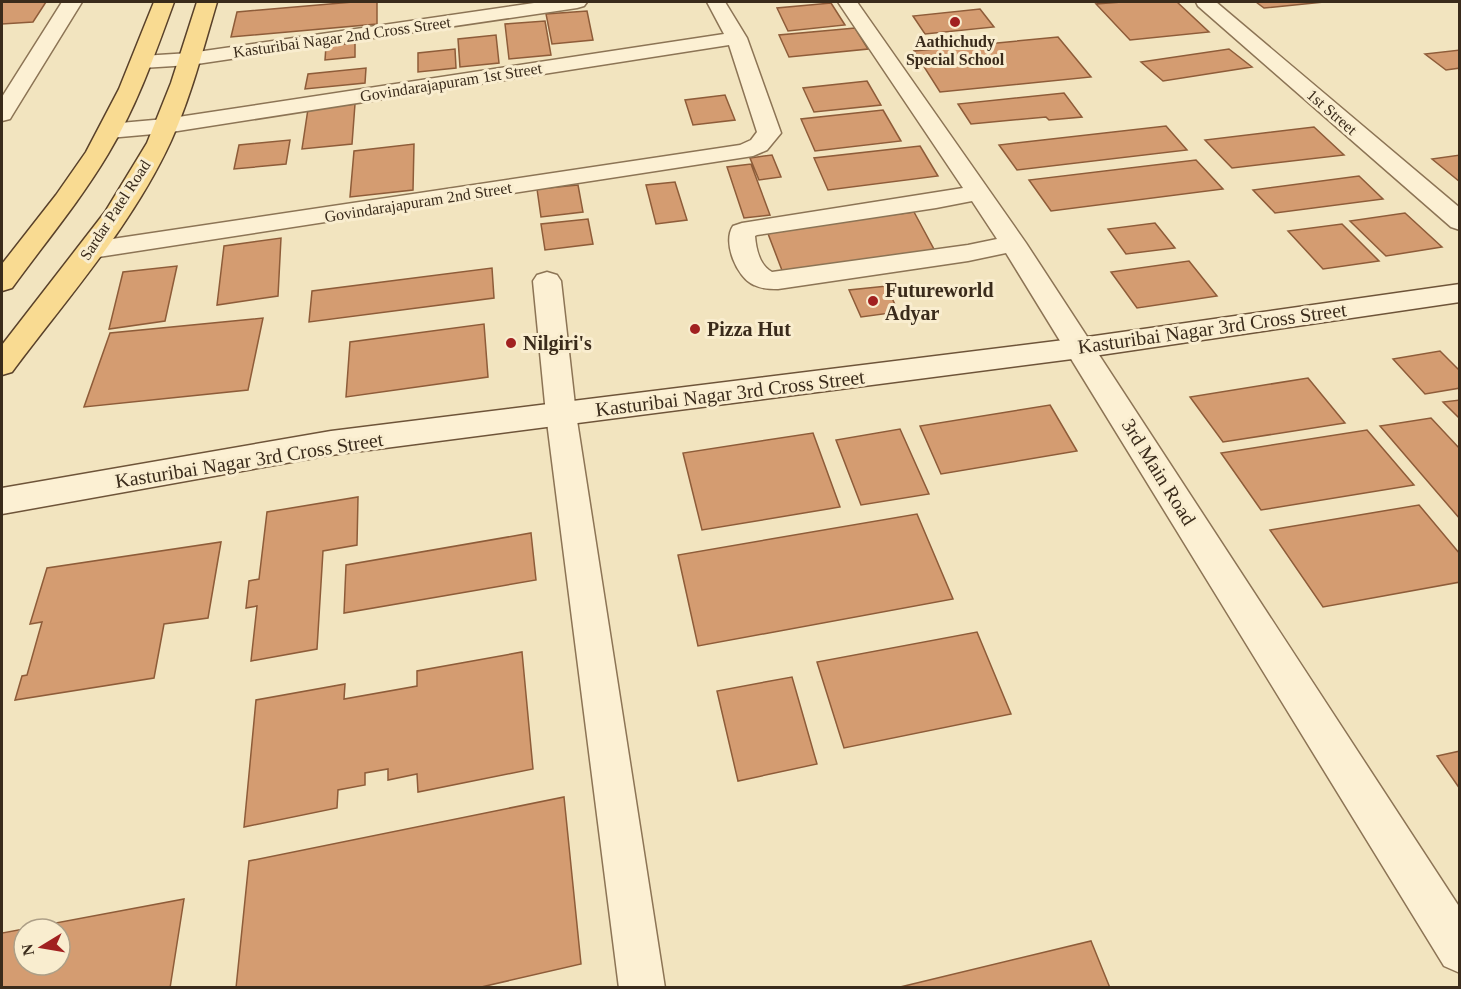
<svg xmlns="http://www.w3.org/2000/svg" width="1461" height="989" font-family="Georgia,serif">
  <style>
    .building { fill: #d49c71; stroke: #8e5c39; stroke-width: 1.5; fill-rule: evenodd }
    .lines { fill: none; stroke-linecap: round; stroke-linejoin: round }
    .street-casing { stroke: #8c7455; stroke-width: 3 }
    .secondary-casing { stroke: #6e5439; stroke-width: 3 }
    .primary-casing { stroke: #59412a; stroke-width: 3 }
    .street { fill: #fcf0d3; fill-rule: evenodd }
    .secondary { fill: #fcf0d3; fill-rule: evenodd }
    .primary { fill: #f9db92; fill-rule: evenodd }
    .poi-dot { fill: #a12120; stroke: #f9edcf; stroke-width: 2 }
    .labels { text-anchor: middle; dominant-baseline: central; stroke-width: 6; stroke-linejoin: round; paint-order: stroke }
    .far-street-label { font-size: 16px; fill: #3a2b1b; stroke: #f9edcf }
    .far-poi-label { font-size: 16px; font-weight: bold; fill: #3a2b1b; stroke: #f9edcf }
    .poi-label { font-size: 20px; font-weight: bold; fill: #3a2b1b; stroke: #f9edcf; text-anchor: start }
    .street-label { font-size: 20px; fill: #3a2b1b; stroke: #f9edcf }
  </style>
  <rect width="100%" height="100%" fill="#f2e4bf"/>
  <!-- building -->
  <path class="building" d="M2 2H46L33 22 2 24Z
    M353 2H377V24L231 37 237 12Z
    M1122 2H1177L1209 32 1130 40 1096 4Z
    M1256 2H1324L1264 8Z
    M831 3 845 25 788 31 777 8Z
    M980 9 994 27 925 34 913 16Z
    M587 11 593 40 552 44 546 14Z
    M545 21 551 55 509 59 505 24Z
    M855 28 868 49 789 57 779 35Z
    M496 35 499 63 460 67 458 39Z
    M1058 37 1091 77 940 92 914 51Z
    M355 43V57L325 60 326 46Z
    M455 49 456 68 418 72V53Z
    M1229 49 1252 67 1163 81 1141 62Z
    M1460 50V68L1446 70 1425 54Z
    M366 68 365 83 305 89 308 74Z
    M867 81 881 105 814 112 803 88Z
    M1064 93 1082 117 1049 120 1046 117 971 124 958 104Z
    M725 95 735 120 693 125 685 100Z
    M355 104 352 144 302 149 308 109Z
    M883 110 901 141 815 151 801 119Z
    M1166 126 1187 150 1017 170 999 145Z
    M1314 127 1344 155 1232 168 1205 140Z
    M290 140 286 164 234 169 239 145Z
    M414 144 413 190 350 197 354 151Z
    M920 146 938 176 828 190 814 158Z
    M772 155 781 177 759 180 750 158Z
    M1460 155V182L1432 159Z
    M1196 160 1223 189 1051 211 1029 180Z
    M751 164 770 215 744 218 727 167Z
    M1359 176 1383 199 1275 213 1253 190Z
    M675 182 687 220 656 224 646 185Z
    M578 185 583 212 541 217 537 189Z
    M914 212 936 253 783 273 767 231Z
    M1405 213 1442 247 1386 256 1350 221Z
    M588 219 593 244 545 250 541 224Z
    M1155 223 1175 248 1126 254 1108 229Z
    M1342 224 1379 261 1323 269 1288 231Z
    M281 238 278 296 217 305 224 246Z
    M1189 261 1217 296 1137 308 1111 272Z
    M177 266 165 321 109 329 123 272Z
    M492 268 494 298 309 322 312 291Z
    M887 286 898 312 861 317 849 290Z
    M263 318 248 390 84 407 110 333Z
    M484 324 488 377 346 397 350 342Z
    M1440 351 1460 371V388L1425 394 1393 359Z
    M1308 378 1345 423 1223 442 1190 397Z
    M1460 400V419L1443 402Z
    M1050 405 1077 451 941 474 920 426Z
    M1431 418 1460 449V519L1380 426Z
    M900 429 929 494 861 505 836 440Z
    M1367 430 1414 485 1261 510 1221 453Z
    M813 433 840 507 702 530 683 453Z
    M358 497 357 545 323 551 317 649 251 661 257 606 246 608 249 581 259 579 267 512Z
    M1419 505 1460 554V582L1323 607 1270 530Z
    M917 514 953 599 698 646 678 555Z
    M531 533 536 580 344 613 346 565Z
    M221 542 208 618 164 624 154 678 15 700 22 676 27 675 42 622 30 624 47 568Z
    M977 632 1011 714 844 748 817 662Z
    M522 652 533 769 418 792 417 774 388 780V769L365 773V785L338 790 337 808 244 827 256 700 345 684 344 699 417 686V671Z
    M792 677 817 764 738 781 717 691Z
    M1460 751V789L1437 756Z
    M564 797 581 964 477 988H236L249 861Z
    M184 899 170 988H2V933ZM24 929H60V965H24Z
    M1091 941 1110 988H896Z"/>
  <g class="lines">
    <!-- street casing -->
    <g class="street-casing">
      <path id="street" d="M62 2H82L13 114 10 119 2 121V97Z
        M541 2H587L584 6 577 8 190 65 142 68 135 66 131 62 135 58 142 56 190 53Z
        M707 2H725L747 38 781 133 767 150 753 156 92 258 83 256 79 250 83 244 92 242 740 145 751 140 757 132 729 45 165 133 109 138 101 136 98 131 101 126 109 124 165 119 724 34Z
        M838 2H857L1026 243 1460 908V973L1444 966 1006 253 968 261 778 289C770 289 762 289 754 285 737 278 722 242 733 226L742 223 963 188ZM972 201 997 239 968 245 772 272C760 266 756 249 755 236L757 235 936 208Z
        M1196 2H1216L1460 208V230L1451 227 1198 6Z
        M547 272 557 275 561 281 576 414 665 988H619L546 414 533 281 537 275Z"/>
    </g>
    <!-- secondary casing -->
    <g class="secondary-casing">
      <path id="secondary" d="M1460 284V302L1080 358 331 455 2 514V488L331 431 1080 338Z"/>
    </g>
    <!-- primary casing -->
    <g class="primary-casing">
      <path id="primary" d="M154 2H174C155 54 137 106 108 154 80 201 44 244 12 288L2 291V264L56 195 86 152 119 89Z
        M197 2H217C203 49 191 97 171 141 132 226 67 298 12 372L2 375V345L105 212 147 143 171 83Z"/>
    </g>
    <!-- street -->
    <use href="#street" class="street"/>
    <!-- secondary -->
    <use href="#secondary" class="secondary"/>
    <!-- primary -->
    <use href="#primary" class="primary"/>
  </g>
  <!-- markers -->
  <g class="poi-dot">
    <circle cx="955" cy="22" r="6"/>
    <circle cx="873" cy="301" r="6"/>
    <circle cx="695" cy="329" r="6"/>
    <circle cx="511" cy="343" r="6"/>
  </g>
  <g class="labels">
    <!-- far-street labels -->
    <g class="far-street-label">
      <text transform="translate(342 37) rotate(-8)">Kasturibai Nagar 2nd Cross Street</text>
      <text transform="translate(451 82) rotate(-9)">Govindarajapuram 1st Street</text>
      <text transform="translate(1332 112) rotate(41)">1st Street</text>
      <text transform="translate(418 202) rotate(-9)">Govindarajapuram 2nd Street</text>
      <text transform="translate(115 210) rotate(-57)">Sardar Patel Road</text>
    </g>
    <!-- far-poi labels -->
    <g class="far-poi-label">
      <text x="955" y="41">Aathichudy<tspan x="955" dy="18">Special School</tspan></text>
    </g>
    <!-- poi labels -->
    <g class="poi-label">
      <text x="885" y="290">Futureworld<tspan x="885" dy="23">Adyar</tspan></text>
      <text x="707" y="329">Pizza Hut</text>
      <text x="523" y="343">Nilgiri's</text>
    </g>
    <!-- street labels -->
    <g class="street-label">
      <text transform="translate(1212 328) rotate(-8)">Kasturibai Nagar 3rd Cross Street</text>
      <text transform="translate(730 393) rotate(-7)">Kasturibai Nagar 3rd Cross Street</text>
      <text transform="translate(249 460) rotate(-9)">Kasturibai Nagar 3rd Cross Street</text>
      <text transform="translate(1159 472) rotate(58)">3rd Main Road</text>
    </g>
  </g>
  <!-- border -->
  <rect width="1461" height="989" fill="none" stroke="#3a2b1b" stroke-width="6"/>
  <!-- north arrow -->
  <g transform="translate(42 947) rotate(259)"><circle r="28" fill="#f9edcf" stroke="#ad9f87" stroke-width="1.5"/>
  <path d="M0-4.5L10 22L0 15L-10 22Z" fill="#a12120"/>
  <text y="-9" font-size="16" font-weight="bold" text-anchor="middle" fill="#3a2b1b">N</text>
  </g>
</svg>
